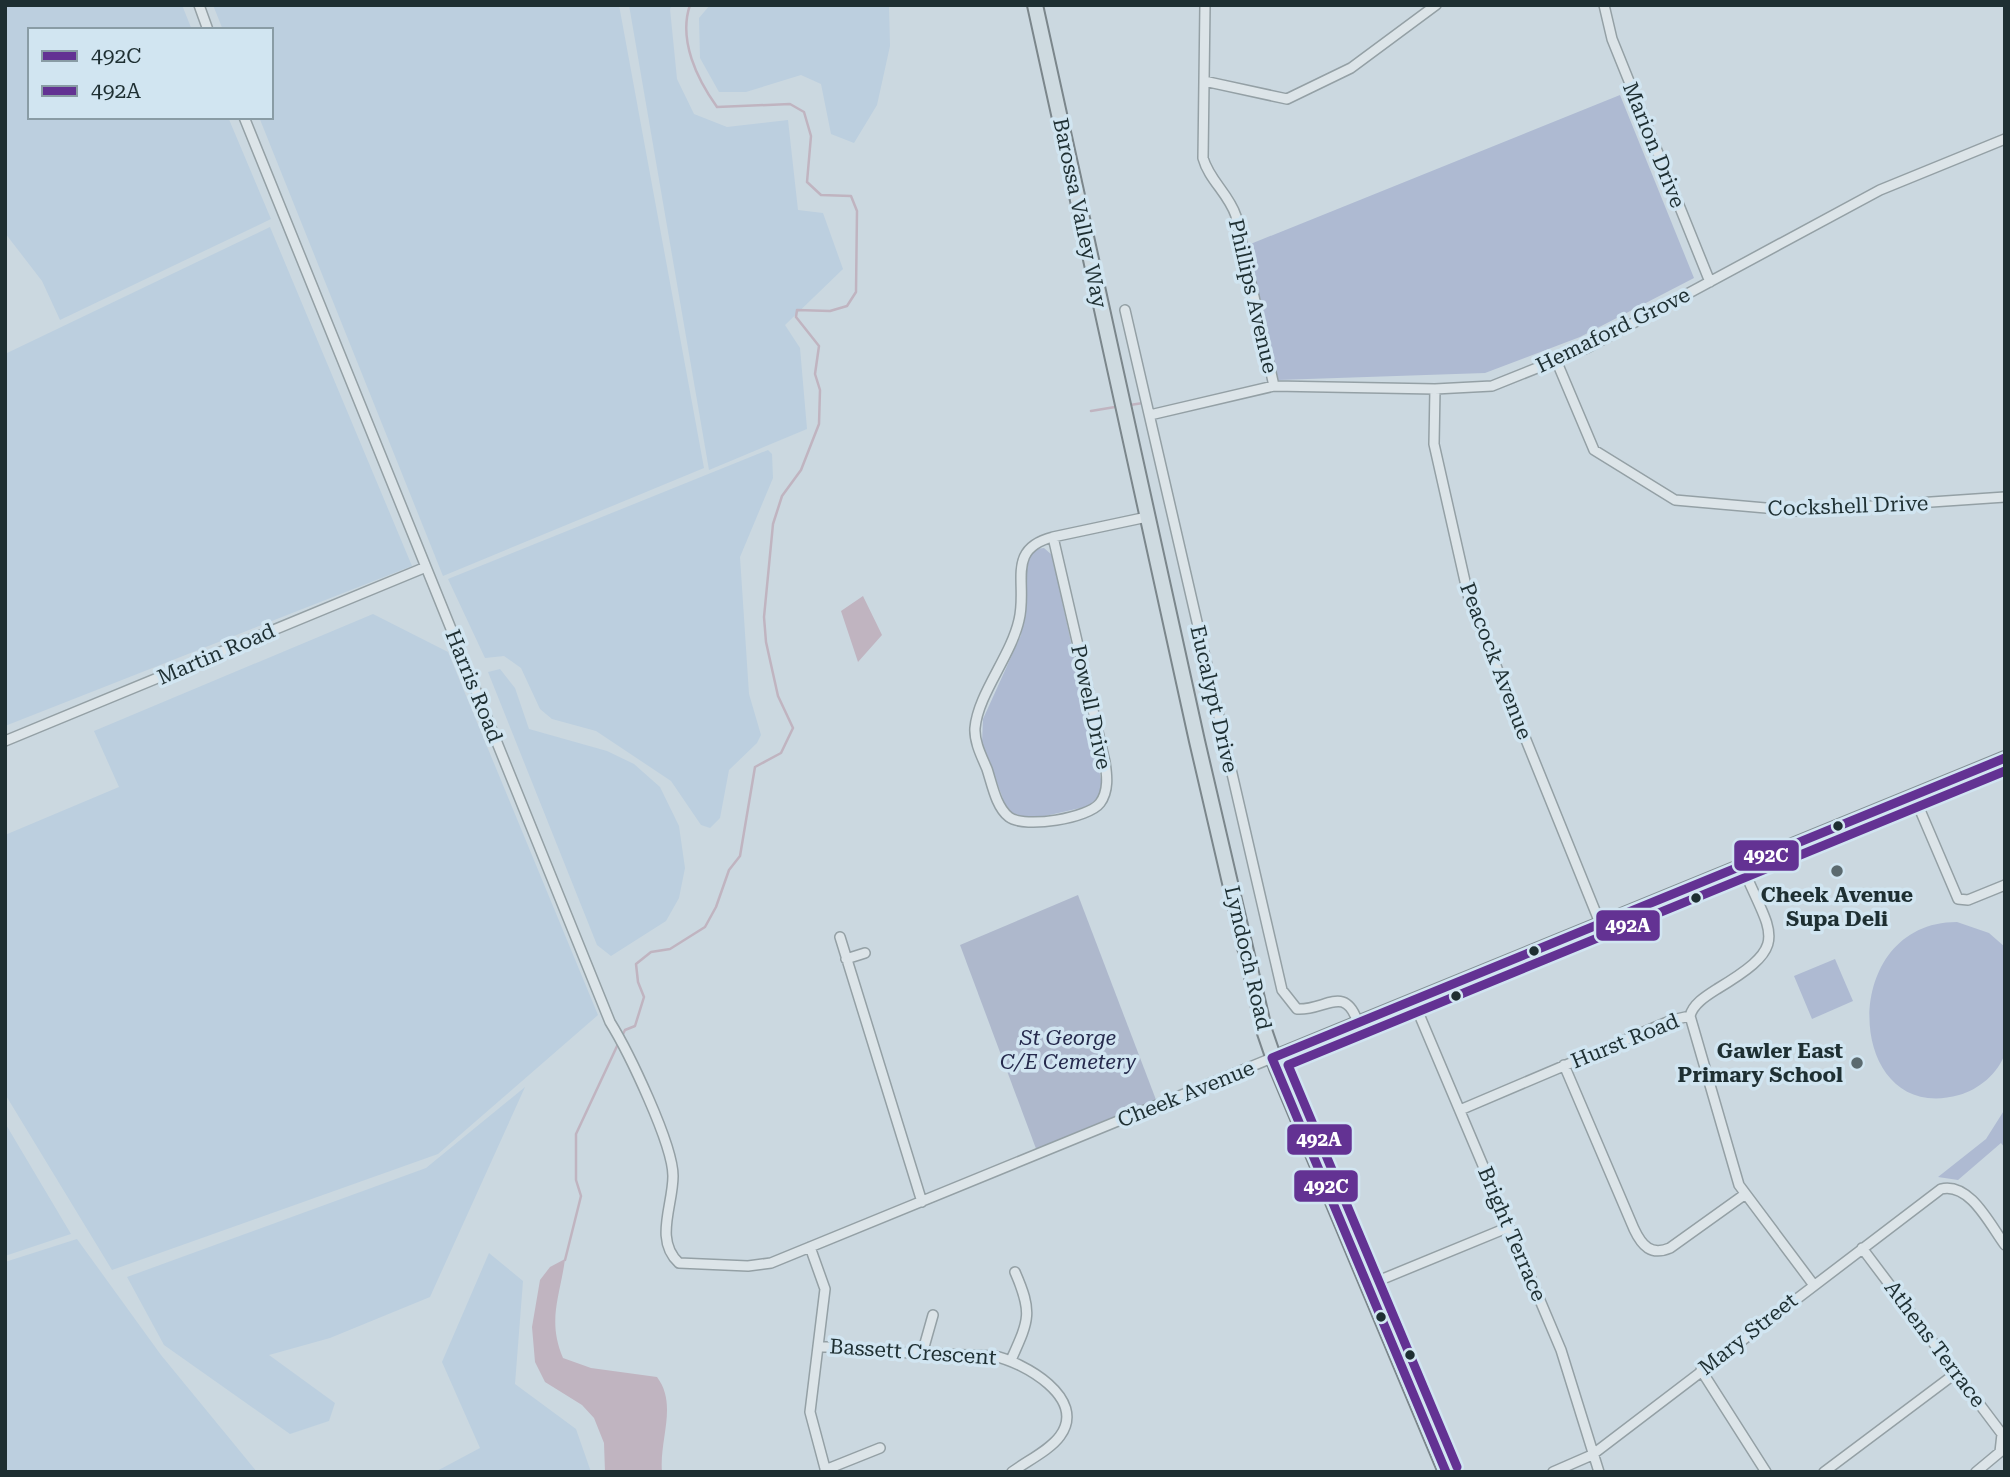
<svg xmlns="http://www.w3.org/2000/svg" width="2010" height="1477" font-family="'Roboto Serif',serif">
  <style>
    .farmland { fill: #bccfdf }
    .green { fill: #aebad2 }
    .cemetery { fill: #aeb8cc }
    .water { fill: #c0b4c0 }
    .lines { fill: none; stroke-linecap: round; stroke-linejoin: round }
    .stream { stroke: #c0b4c0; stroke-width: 2.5 }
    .street-casing { stroke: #94a0a5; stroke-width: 12 }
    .secondary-casing { stroke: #849095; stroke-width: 16 }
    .primary-casing { stroke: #7b868b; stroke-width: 18 }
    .street { stroke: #dce4e8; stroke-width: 9 }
    .secondary { stroke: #dce4e8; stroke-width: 12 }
    .primary { stroke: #cedae0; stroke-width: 14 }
    .bus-1-casing { stroke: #d1e5f1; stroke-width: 14 }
    .bus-2-casing { stroke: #d1e5f1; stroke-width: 14 }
    .bus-1 { stroke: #633293; stroke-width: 9 }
    .bus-2 { stroke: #633293; stroke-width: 9 }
    .bus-dot { fill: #1e2f32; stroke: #d1e5f1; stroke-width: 2.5 }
    .poi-dot { fill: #5b6a6f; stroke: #d1e5f1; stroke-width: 2.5 }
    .labels { text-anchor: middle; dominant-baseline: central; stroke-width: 7; stroke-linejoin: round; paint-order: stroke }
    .street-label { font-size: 21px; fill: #1e2f32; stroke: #d1e5f1 }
    .poi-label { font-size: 21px; font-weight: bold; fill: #1e2f32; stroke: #d1e5f1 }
    .park-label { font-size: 21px; font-style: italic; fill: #262a4d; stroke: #d1e5f1 }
    .line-badge { stroke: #d1e5f1; stroke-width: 2.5 }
    .badge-label { font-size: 19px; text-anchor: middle; font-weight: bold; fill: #fff }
  </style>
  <rect width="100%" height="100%" fill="#cbd8e0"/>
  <!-- farmland -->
  <path class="farmland" d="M5 5H182L192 30H30V117H228L271 219 60 320 42 281 5 233Z
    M213 5H619L704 468 443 576 259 117H271V30H223Z
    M629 5H672L670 9 677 79 694 114 727 127 788 120 798 210 823 213 843 269 785 325 800 348 807 429 709 470Z
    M710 5H889L890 46 877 105 854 143 831 134 821 84 801 75 746 92H719L700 58 699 18Z
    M270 227 412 566 5 726V354Z
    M768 450 772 454 773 478 740 557 749 694 761 735 757 743 729 770 720 818 710 828 701 825 671 781 596 731 552 719 540 709 521 668 504 656 485 658 448 579Z
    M373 614 448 652 598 1015 438 1154 112 1270 5 1094V835L119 787 94 731Z
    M500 669 515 688 529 729 607 751 634 764 660 787 679 826 685 868 679 898 666 921 611 956 597 945 488 672Z
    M525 1087 430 1297 330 1338 269 1355 335 1403 329 1421 290 1434 164 1345 127 1277 426 1168Z
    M5 1123 71 1234 5 1256Z
    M77 1239 161 1355 257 1472H5V1262Z
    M489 1253 523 1281 515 1384 576 1429 591 1472H435L480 1448 442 1362Z"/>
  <!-- green -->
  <path class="green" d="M1620 95 1694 278 1580 337 1485 373 1278 380 1248 245Z
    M1044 548 1052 555 1102 784 1100 795 1089 806 1032 819 1012 813 1005 804 982 743 983 719 1021 635 1027 559 1036 549Z
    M1957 922 1989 933 2005 947C2005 973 2005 1000 2005 1026 2005 1034 2007 1046 2005 1053 1999 1073 1978 1090 1959 1095 1845 1127 1835 922 1957 922Z
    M1835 959 1853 1001 1812 1019 1794 976Z
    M2005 1109V1148L2001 1143 1958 1180 1938 1177 1986 1139Z"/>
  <!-- cemetery -->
  <path class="cemetery" d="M1078 895 1158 1105 1038 1154 960 945Z"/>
  <!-- water -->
  <path class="water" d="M863 596 882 635 858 662 841 611Z
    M565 1259C560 1297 547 1320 563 1358L591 1368 657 1377C678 1405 659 1439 662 1472H605L604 1443 594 1418 582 1405 545 1382 535 1362 532 1327 540 1280 550 1267Z"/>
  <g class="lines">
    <!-- stream -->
    <path class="stream" d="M1130 405 1143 403
      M1091 411 1115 407
      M621 1038 625 1030 635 1026 644 997 638 982 636 964 651 952 670 949 705 927 716 907 729 870 740 856 755 767 781 753 793 728 778 696 766 642 764 617 773 524 782 496 801 470 819 424 820 390 815 374 819 346 796 317 797 310 830 311 847 306 856 292 857 211 851 196 821 195 807 182 811 136 804 112 790 104 717 107C697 79 678 40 690 5
      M565 1260 581 1196 576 1180V1134L618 1044"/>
    <!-- street casing -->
    <g class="street-casing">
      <path id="street" d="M199 5 208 30
        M1205 5 1203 158C1209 180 1229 194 1236 216L1274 386
        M1604 5 1612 39 1710 282
        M1204 81 1287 99 1351 68 1436 5
        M244 117 610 1022C628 1051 673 1144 673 1176 673 1206 654 1240 679 1263L748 1266 771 1263 1272 1058
        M1125 310 1282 990 1297 1009C1325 1011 1345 983 1358 1023
        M1556 360 1594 450 1675 500 1799 511 2005 497
        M1435 389 1434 444 1469 599 1600 923
        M1150 415 1274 386 1435 389 1492 386 1587 348 1880 190 2005 139
        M1053 537 1105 762C1107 775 1109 791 1100 803 1089 818 1025 829 1009 817 996 807 992 784 987 769 982 757 974 742 975 728 978 694 1011 656 1019 620 1028 584 1005 549 1053 537L1147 517
        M5 741 426 567
        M1914 796 1958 899 1968 900 2005 885
        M840 937 922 1202
        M846 959 865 953
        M1413 1000 1561 1350 1599 1472
        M1690 1016 1739 1185 1813 1284
        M1564 1065 1634 1229C1642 1246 1651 1256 1670 1248L1744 1195
        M1460 1110 1672 1020 1690 1016C1693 1004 1706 996 1717 989 1792 944 1772 937 1742 866
        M810 1247 825 1289 810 1412 826 1472
        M1862 1248 2002 1434 2000 1452 1976 1472
        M1368 1285 1509 1227
        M818 1346 862 1351 994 1356C1023 1362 1088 1398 1060 1436 1050 1450 1027 1461 1012 1472
        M922 1354 933 1315
        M1011 1360C1029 1320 1033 1313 1015 1272
        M1701 1370 1766 1472
        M825 1470 880 1448
        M1553 1472 1592 1455 1941 1189C1970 1182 1990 1225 2005 1245
        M1824 1472 1956 1373"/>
    </g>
    <!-- secondary casing -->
    <g class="secondary-casing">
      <path id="secondary" d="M1272 1058 2005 758"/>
    </g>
    <!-- primary casing -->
    <g class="primary-casing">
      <path id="primary" d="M1035 5 1197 741 1265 1033 1277 1068 1446 1472"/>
    </g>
    <!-- street -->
    <use href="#street" class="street"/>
    <!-- secondary -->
    <use href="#secondary" class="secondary"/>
    <!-- primary -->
    <use href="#primary" class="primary"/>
    <!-- bus-1 casing -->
    <g class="bus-1-casing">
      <path id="bus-1" d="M1446 1472 1272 1058 2005 758"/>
    </g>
    <!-- bus-2 casing -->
    <g class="bus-2-casing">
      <path id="bus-2" d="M1457 1467 1288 1065 2005 771"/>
    </g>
    <!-- bus-1 -->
    <use href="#bus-1" class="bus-1"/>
    <!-- bus-2 -->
    <use href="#bus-2" class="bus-2"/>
  </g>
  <!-- markers -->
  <g class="bus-dot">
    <circle cx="1838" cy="826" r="6"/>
    <circle cx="1696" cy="898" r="6"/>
    <circle cx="1534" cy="951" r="6"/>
    <circle cx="1456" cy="996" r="6"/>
    <circle cx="1381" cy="1317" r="6"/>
    <circle cx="1410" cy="1355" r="6"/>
  </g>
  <g class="poi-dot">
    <circle cx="1837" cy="871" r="7"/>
    <circle cx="1857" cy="1063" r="7"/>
  </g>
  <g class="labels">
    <!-- street labels -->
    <g class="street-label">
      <text transform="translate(1654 145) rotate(68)">Marion Drive</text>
      <text transform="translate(1080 213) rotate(78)">Barossa Valley Way</text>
      <text transform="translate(1253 296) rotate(77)">Phillips Avenue</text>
      <text transform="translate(1613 330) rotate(-26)">Hemaford Grove</text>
      <text transform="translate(1848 506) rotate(-2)">Cockshell Drive</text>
      <text transform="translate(216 654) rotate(-23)">Martin Road</text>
      <text transform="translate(1496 661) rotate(69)">Peacock Avenue</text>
      <text transform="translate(474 686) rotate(68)">Harris Road</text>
      <text transform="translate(1214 699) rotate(77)">Eucalypt Drive</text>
      <text transform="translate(1091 707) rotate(78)">Powell Drive</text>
      <text transform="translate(1248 958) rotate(77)">Lyndoch Road</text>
      <text transform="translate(1625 1041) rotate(-22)">Hurst Road</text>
      <text transform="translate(1186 1094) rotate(-22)">Cheek Avenue</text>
      <text transform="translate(1512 1234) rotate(67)">Bright Terrace</text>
      <text transform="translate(1748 1334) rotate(-38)">Mary Street</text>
      <text transform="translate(1935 1344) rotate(53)">Athens Terrace</text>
      <text transform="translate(913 1352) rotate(4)">Bassett Crescent</text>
    </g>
    <!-- poi labels -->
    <g class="poi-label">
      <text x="1837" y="895">Cheek Avenue<tspan x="1837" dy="24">Supa Deli</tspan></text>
      <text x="1843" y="1051" text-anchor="end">Gawler East<tspan x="1843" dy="24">Primary School</tspan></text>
    </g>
    <!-- park labels -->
    <g class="park-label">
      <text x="1068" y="1038">St George<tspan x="1068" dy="24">C/E Cemetery</tspan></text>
    </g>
  </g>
  <g class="line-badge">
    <rect x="1733" y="839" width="67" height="33" rx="7" fill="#633293"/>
    <rect x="1595" y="909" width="66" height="33" rx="7" fill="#633293"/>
    <rect x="1286" y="1123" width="67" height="33" rx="7" fill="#633293"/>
    <rect x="1293" y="1169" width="66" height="34" rx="7" fill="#633293"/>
  </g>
  <g class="badge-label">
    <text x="1766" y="862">492C</text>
    <text x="1628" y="932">492A</text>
    <text x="1319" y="1146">492A</text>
    <text x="1326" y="1193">492C</text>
  </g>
  <!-- border -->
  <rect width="2010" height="1477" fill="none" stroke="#1e2f32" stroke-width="14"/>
  <!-- legend -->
  <rect x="28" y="28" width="245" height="91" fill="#d1e5f1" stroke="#899ca5" stroke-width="2"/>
  <rect x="42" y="51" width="35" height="10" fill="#633293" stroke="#899ca5" stroke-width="2"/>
  <text x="91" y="63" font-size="21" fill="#1e2f32">492C</text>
  <rect x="42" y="86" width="35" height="10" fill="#633293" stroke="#899ca5" stroke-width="2"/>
  <text x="91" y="98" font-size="21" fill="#1e2f32">492A</text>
</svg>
